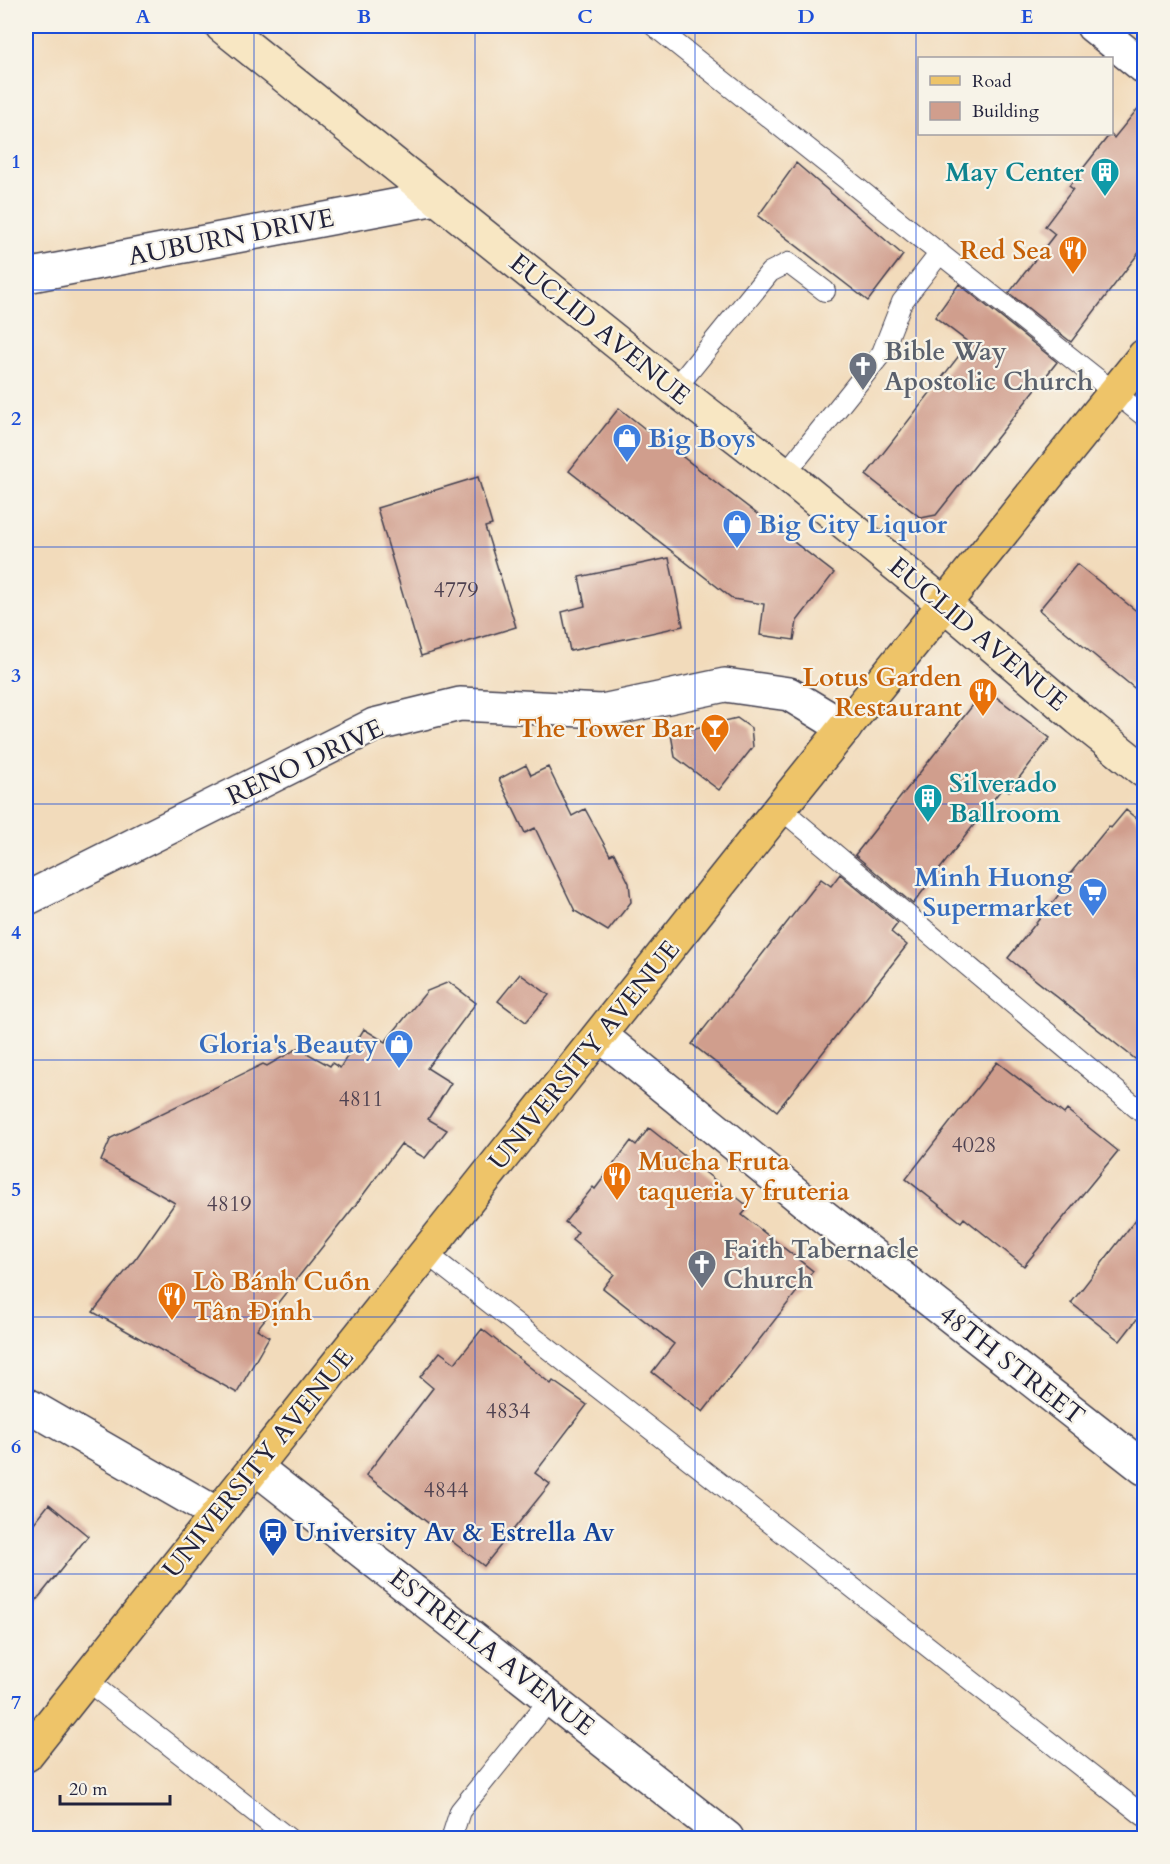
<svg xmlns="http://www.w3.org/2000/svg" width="1170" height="1864" font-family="Cardo,serif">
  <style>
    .building { fill: #d09e8d }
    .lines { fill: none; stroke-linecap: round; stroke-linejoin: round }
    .service-casing { stroke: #413e4e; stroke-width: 22 }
    .minor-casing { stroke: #413e4e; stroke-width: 36 }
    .secondary-casing { stroke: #413e4e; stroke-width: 36 }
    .primary-casing { stroke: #413e4e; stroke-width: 36 }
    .service { stroke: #fff; stroke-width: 20 }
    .minor { stroke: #fff; stroke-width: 33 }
    .secondary { stroke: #f8e7c3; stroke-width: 33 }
    .primary { stroke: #eec469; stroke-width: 33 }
    .grid { fill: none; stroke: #1d4ed8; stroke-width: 1.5; stroke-opacity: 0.55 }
    .labels { text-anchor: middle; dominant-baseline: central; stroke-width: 4.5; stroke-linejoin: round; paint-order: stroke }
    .number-label { font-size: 22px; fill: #4e4150 }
    .culture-label { font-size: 26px; font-weight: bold; fill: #0d838f; stroke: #f7f3e8; text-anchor: end }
    .street-label { font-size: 26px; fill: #22223b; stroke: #f7f3e8 }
    .food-label { font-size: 26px; font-weight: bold; fill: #c56008; stroke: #f7f3e8; text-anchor: end }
    .worship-label { font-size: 26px; font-weight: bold; fill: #5b616d; stroke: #f7f3e8; text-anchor: start }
    .shop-label { font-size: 26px; font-weight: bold; fill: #366cbe; stroke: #f7f3e8; text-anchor: start }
    .transit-label { font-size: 26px; font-weight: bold; fill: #164399; stroke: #f7f3e8; text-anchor: start }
    .neatline { fill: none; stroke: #1d4ed8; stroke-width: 2 }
    .grid-label { font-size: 20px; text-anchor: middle; font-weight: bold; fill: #1d4ed8 }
  </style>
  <rect width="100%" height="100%" fill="#f7f3e8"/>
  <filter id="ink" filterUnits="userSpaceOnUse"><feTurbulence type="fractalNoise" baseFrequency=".0167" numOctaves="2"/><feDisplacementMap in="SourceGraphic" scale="12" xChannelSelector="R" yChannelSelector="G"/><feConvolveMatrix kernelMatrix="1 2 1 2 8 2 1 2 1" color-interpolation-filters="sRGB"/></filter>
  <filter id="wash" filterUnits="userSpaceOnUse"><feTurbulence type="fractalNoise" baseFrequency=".008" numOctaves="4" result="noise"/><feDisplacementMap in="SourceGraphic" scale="24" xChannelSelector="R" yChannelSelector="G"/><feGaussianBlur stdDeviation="1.35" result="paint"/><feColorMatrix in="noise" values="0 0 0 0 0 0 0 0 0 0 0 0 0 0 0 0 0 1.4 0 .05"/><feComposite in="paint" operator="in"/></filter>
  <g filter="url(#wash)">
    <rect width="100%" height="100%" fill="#f2dbbb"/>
    <g id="blocks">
      <!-- building -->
      <path class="building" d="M1144 101V246L1071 342 1009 293 1055 234 1045 226 1073 189 1069 186 1110 134 1114 138Z
        M796 163 903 255 868 301 758 216Z
        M959 284 1057 362 936 515 921 518 866 475 969 343 935 317Z
        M619 408 659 440 662 436 684 455 683 457 834 573 797 621 794 640 760 635 764 604 733 599 569 471Z
        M478 477 492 525 485 527 516 627 421 656 377 508Z
        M669 558 683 626 570 651 562 612 585 606 579 577Z
        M1077 564 1144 617V696L1039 610Z
        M984 691 996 697 1050 738 1009 791 1003 787 913 904 855 855Z
        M737 718 751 728 753 747 719 790 675 757 671 734Z
        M526 765 531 775 548 767 572 816 585 809 610 855 614 853 629 883 631 902 608 931 575 911 535 828 525 833 499 779Z
        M1126 810 1144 825V1066L1008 958 1073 877 1069 875 1109 826 1111 828Z
        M840 874 898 923 891 932 907 945 777 1111 692 1044 821 879 831 886Z
        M520 974 549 995 526 1022 498 1001Z
        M449 982 476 1003 427 1068 451 1083 428 1119 447 1130 425 1158 401 1144 354 1207 257 1329 269 1337 237 1393 93 1312 137 1257 175 1203 101 1161 111 1138 263 1064 267 1066 298 1048 330 1066 332 1063 340 1068 364 1029 385 1042 427 991Z
        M997 1062 1064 1114 1067 1110 1118 1151 1024 1266 964 1218 961 1222 906 1179Z
        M649 1128 749 1207 742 1215 813 1271 703 1412 652 1372 674 1344 603 1288 614 1274 572 1240 578 1232 565 1222 593 1187 595 1189 631 1141 636 1145Z
        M1144 1209V1310L1120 1341 1071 1303Z
        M482 1329 551 1384 553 1381 587 1405 535 1473 550 1484 484 1566 366 1475 433 1388 420 1377 440 1352 455 1363Z
        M49 1504 88 1536 26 1613V1533Z"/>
    </g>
  </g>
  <g filter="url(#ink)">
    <use href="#blocks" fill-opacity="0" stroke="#413e4e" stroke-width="1.5"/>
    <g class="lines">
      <!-- service casing -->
      <g class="service-casing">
        <path id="service" d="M654 26 1144 416
          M675 389 770 272 788 263 825 291
          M785 474 882 353 902 302 940 253
          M780 808 1144 1114
          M426 1253 1144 1816
          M86 1680 288 1838
          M456 1838 453 1833 460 1811 551 1698"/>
      </g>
      <!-- minor casing -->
      <g class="minor-casing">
        <path id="minor" d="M1093 26 1144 67
          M26 276 436 198
          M26 899 374 725 460 704 602 711 725 685 789 694 845 728
          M600 1035 818 1212 1144 1468
          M26 1404 217 1514
          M255 1467 727 1838"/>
      </g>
      <!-- secondary casing -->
      <g class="secondary-casing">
        <path id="secondary" d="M222 26 675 389 785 474 944 604 1079 719 1144 771"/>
      </g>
      <!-- primary casing -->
      <g class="primary-casing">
        <path id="primary" d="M26 1755 780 808 1144 356"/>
      </g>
      <!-- service -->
      <use href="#service" class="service"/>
      <!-- minor -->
      <use href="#minor" class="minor"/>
      <!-- secondary -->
      <use href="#secondary" class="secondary"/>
      <!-- primary -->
      <use href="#primary" class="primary"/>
    </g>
  </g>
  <!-- grid -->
  <path class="grid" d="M254 26V1838M475 26V1838M695 26V1838M916 26V1838M26 290H1144M26 547H1144M26 804H1144M26 1060H1144M26 1317H1144M26 1574H1144"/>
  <!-- icons -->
  <defs>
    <g id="building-pin" transform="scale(1.5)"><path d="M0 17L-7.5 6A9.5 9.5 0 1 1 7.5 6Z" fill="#0f9aa8" stroke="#f7f3e8"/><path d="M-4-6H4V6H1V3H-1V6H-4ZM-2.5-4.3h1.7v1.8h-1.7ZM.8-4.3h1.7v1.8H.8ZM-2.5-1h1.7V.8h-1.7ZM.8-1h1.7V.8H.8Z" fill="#fff"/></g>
    <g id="restaurant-pin" transform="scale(1.5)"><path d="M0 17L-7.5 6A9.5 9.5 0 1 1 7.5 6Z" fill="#e8710a" stroke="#f7f3e8"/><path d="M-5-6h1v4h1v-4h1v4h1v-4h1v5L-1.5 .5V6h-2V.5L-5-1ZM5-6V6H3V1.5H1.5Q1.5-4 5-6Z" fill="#fff"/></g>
    <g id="church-pin" transform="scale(1.5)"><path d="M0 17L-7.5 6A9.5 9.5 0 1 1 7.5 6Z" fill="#6b7280" stroke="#f7f3e8"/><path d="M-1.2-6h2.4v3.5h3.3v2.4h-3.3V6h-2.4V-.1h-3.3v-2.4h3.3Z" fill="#fff"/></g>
    <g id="shop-pin" transform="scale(1.5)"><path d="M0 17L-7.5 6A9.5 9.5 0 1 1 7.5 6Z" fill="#3f7fe0" stroke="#f7f3e8"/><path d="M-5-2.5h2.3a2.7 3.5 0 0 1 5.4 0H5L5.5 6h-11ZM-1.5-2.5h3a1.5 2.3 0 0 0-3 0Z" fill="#fff"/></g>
    <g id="bar-pin" transform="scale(1.5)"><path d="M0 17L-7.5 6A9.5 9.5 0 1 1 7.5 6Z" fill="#e8710a" stroke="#f7f3e8"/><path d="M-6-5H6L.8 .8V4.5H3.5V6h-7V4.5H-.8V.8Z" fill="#fff"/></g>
    <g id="supermarket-pin" transform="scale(1.5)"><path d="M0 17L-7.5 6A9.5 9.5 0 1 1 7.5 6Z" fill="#3f7fe0" stroke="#f7f3e8"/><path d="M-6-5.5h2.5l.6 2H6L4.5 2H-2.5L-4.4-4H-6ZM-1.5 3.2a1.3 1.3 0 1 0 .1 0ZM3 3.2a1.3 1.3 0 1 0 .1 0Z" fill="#fff"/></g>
    <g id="bus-pin" transform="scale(1.5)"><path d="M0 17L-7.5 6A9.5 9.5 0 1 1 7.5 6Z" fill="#1a4fb4" stroke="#f7f3e8"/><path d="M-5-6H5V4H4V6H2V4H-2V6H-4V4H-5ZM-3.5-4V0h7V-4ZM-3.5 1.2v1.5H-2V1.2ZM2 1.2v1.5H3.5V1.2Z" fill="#fff"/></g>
  </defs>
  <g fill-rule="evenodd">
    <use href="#building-pin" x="1105" y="172"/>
    <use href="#restaurant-pin" x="1073" y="250"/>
    <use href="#church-pin" x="863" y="366"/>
    <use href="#shop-pin" x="627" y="438"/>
    <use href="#shop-pin" x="737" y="524"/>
    <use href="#restaurant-pin" x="983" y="692"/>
    <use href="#bar-pin" x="715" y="728"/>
    <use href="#building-pin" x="928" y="798"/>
    <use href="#supermarket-pin" x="1093" y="892"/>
    <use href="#shop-pin" x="399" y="1044"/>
    <use href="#restaurant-pin" x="617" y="1176"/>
    <use href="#church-pin" x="702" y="1264"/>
    <use href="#restaurant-pin" x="172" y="1296"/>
    <use href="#bus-pin" x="273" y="1532"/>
  </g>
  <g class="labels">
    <!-- number labels -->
    <g class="number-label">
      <text x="456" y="590">4779</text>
      <text x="361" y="1099">4811</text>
      <text x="974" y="1145">4028</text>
      <text x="229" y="1204">4819</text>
      <text x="508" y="1411">4834</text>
      <text x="446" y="1490">4844</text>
    </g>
    <!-- culture labels -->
    <g class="culture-label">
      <text x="1084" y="172">May Center</text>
      <text x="949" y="783" text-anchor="start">Silverado<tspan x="949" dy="30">Ballroom</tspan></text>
    </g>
    <!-- street labels -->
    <g class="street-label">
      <text transform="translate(231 237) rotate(-11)">AUBURN DRIVE</text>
      <text transform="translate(600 329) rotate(39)">EUCLID AVENUE</text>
      <text transform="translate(978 634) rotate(40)">EUCLID AVENUE</text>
      <text transform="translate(305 762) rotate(-25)">RENO DRIVE</text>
      <text transform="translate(584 1055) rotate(-51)">UNIVERSITY AVENUE</text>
      <text transform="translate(1012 1365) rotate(38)">48TH STREET</text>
      <text transform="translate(258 1463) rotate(-51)">UNIVERSITY AVENUE</text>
      <text transform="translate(492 1652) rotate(38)">ESTRELLA AVENUE</text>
    </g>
    <!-- food labels -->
    <g class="food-label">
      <text x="1052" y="250">Red Sea</text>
      <text x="962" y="677">Lotus Garden<tspan x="962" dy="30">Restaurant</tspan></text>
      <text x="694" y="728">The Tower Bar</text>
      <text x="638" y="1161" text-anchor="start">Mucha Fruta<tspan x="638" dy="30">taqueria y fruteria</tspan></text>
      <text x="193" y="1281" text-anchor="start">Lò Bánh Cuốn<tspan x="193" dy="30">Tân Định</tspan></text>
    </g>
    <!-- worship labels -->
    <g class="worship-label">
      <text x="884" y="351">Bible Way<tspan x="884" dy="30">Apostolic Church</tspan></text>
      <text x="723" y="1249">Faith Tabernacle<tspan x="723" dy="30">Church</tspan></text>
    </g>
    <!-- shop labels -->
    <g class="shop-label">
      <text x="648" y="438">Big Boys</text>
      <text x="758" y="524">Big City Liquor</text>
      <text x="1072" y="877" text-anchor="end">Minh Huong<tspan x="1072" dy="30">Supermarket</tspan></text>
      <text x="378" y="1044" text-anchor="end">Gloria's Beauty</text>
    </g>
    <!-- transit labels -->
    <g class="transit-label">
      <text x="294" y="1532">University Av &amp; Estrella Av</text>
    </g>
  </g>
  <!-- margin -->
  <rect width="1170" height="1864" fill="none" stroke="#f7f3e8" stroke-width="66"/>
  <!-- legend -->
  <rect x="918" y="57" width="195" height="78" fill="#f7f3e8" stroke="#a29fa3" stroke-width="1.5"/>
  <rect x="930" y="76" width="30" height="9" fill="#eec469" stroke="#a29fa3" stroke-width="1.5"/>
  <text x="972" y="87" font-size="18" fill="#22223b">Road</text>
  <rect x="930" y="102" width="30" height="18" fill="#d09e8d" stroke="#a29fa3" stroke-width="1.5"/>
  <text x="972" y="117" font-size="18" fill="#22223b">Building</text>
  <!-- scale -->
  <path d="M60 1795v9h110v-9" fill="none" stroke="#22223b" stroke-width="3"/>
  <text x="69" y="1795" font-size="18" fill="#22223b" stroke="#f7f3e8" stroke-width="4.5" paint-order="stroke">20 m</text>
  <rect x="33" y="33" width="1104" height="1798" class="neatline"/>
  <g class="grid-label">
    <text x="143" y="23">A</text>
    <text x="364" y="23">B</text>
    <text x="585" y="23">C</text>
    <text x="806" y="23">D</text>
    <text x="1027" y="23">E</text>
    <text x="16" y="168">1</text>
    <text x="16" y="425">2</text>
    <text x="16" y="682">3</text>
    <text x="16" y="939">4</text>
    <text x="16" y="1196">5</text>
    <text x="16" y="1453">6</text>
    <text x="16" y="1709">7</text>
  </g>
</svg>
